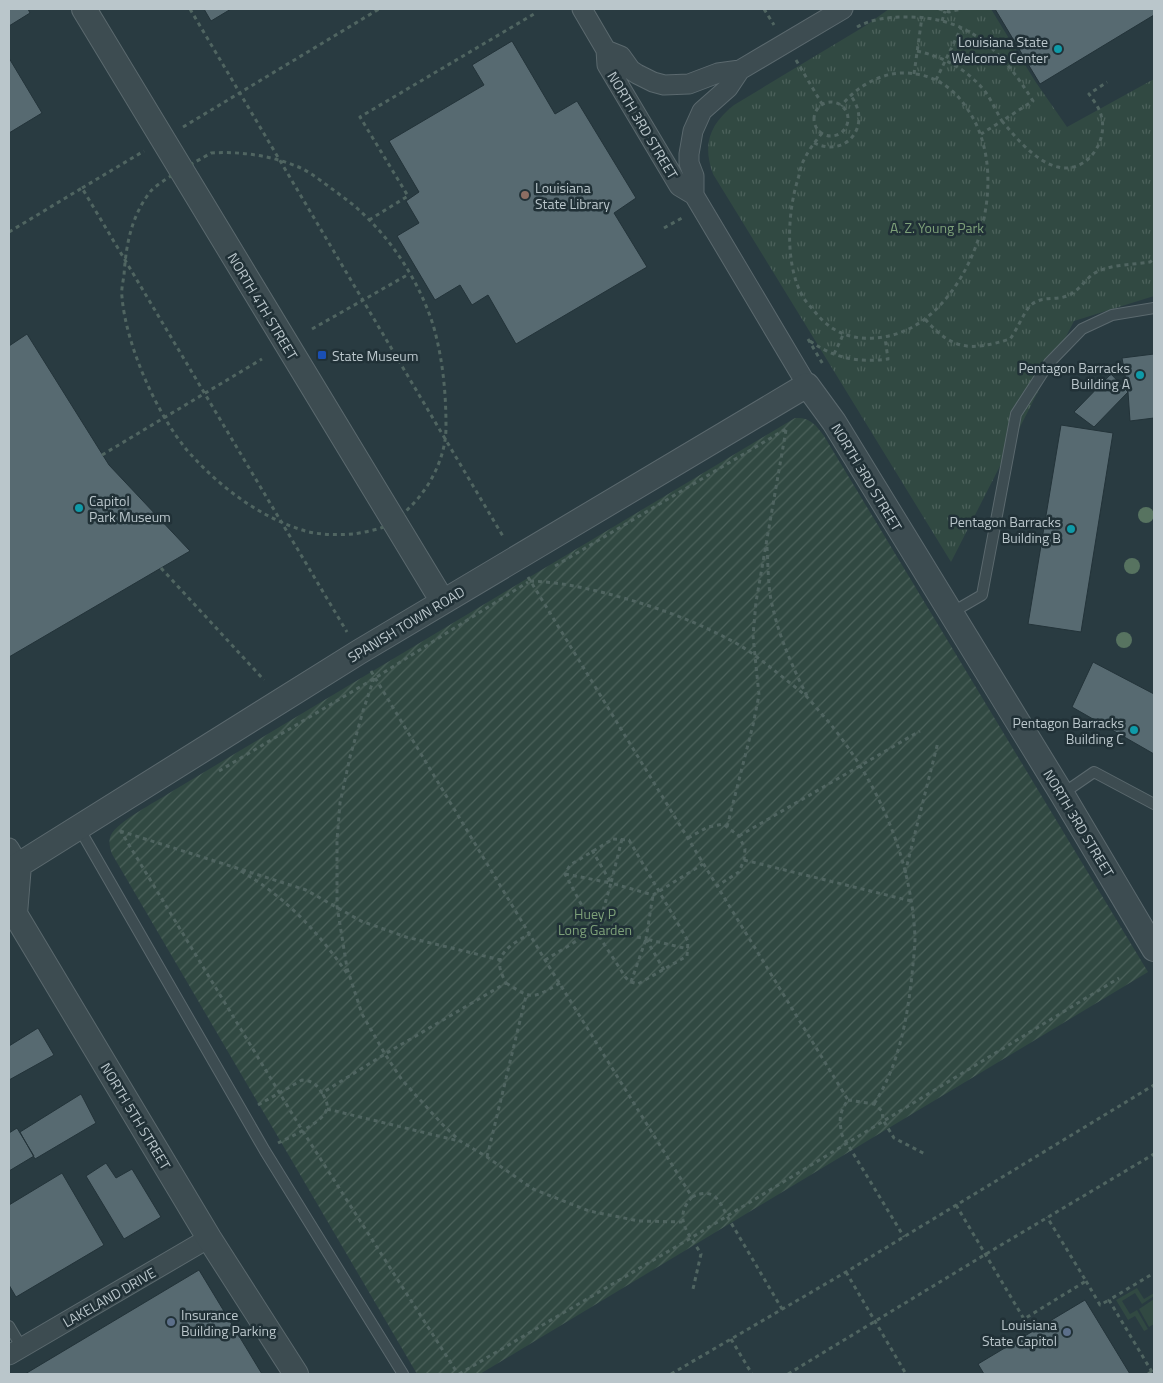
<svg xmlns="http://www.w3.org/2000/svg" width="1163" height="1383" font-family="'Titillium Web',sans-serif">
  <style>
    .grass { fill: #314942 }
    .park { fill: url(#park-tufts) }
    .garden { fill: url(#garden-furrows) }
    .building { fill: #576a71; stroke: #233339 }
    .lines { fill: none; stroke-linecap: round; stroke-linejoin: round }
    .service-casing { stroke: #5b696e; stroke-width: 12 }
    .minor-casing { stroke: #5b696e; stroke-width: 21 }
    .tertiary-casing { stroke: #5b696e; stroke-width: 26 }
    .path { stroke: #506561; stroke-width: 3; stroke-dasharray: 4 4; stroke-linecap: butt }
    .service { stroke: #3d4c51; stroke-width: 10 }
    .minor { stroke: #3d4c51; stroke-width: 19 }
    .tertiary { stroke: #3d4c51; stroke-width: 24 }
    .tree { fill: #577360 }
    .culture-dot { fill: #0f9aa8; stroke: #213137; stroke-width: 2 }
    .education-dot { fill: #8d6e63; stroke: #213137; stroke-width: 2 }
    .transit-dot { fill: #1a4fb4; stroke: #213137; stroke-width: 2 }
    .service-dot { fill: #5c6f8a; stroke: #213137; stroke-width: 2 }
    .labels { text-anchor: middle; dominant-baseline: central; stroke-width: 5; stroke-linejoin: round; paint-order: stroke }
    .poi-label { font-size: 14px; fill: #bac6cb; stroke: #213137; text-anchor: end }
    .street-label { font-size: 14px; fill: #bac6cb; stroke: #213137 }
    .park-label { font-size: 14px; fill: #7da079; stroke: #213137 }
  </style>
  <defs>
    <pattern id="park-tufts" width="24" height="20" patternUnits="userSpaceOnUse" patternTransform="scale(1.25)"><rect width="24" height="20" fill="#314942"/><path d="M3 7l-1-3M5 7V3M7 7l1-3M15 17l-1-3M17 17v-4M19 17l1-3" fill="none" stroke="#4d625c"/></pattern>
    <pattern id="garden-furrows" width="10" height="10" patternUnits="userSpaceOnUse" patternTransform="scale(1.25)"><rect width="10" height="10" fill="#314942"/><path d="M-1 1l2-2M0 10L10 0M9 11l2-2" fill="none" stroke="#4d625c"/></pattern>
  </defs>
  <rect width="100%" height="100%" fill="#293b41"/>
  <!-- grass -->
  <path class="grass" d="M1137 1288 1144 1299 1154 1293V1296L1142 1304 1135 1293 1122 1301 1130 1314 1137 1310 1148 1329 1144 1331 1135 1316 1128 1320 1116 1300Z
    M1154 1299V1324L1149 1327 1139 1309Z"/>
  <!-- park -->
  <path class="park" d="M889 9H991L1035 81 1067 127 1154 79V296L1074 321 951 562 713 174C702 144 710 124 734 105L865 26Z"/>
  <!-- garden -->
  <path class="garden" d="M795 418C810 417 816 425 824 436L1148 972 480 1374H417L112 854C110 848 108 841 111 835 117 822 157 801 171 792Z"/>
  <!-- building -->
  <path class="building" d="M9 9H28L30 13 9 26Z
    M204 9H231L211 21Z
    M995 9H1154V15L1040 84Z
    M512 41 555 114 577 101 636 198 614 213 647 267 516 344 488 295 472 305 460 285 435 300 397 236 419 223 406 201 419 192 389 141 484 85 472 65Z
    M9 58 42 113 9 133Z
    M27 334 109 465 190 551 9 657V346Z
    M1154 354V418L1130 421 1128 392 1122 358Z
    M1111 374 1128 392 1094 427 1074 412Z
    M1061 425 1113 433 1081 632 1028 624Z
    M1093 662 1154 694V754L1072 707Z
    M38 1028 54 1055 9 1080V1046Z
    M81 1094 96 1123 35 1159 20 1132Z
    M17 1128 34 1156 9 1171V1133Z
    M106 1163 116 1178 132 1169 161 1217 124 1239 86 1176Z
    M62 1173 104 1245 16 1297 9 1285V1205Z
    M199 1270 262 1374H25Z
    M1085 1300 1130 1374H984L978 1364Z"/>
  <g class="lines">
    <!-- service casing -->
    <g class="service-casing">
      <path id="service" d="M951 613 982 595 1016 414 1049 363 1082 329 1112 315 1154 308
        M1062 794 1094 772 1154 804
        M79 828 265 1151 403 1374
        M9 1326 22 1348"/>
    </g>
    <!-- minor casing -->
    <g class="minor-casing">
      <path id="minor" d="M582 9 606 50 607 65 679 186 694 195 807 385
        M606 50 621 56 631 70 637 74 653 82 664 85 689 84 718 73 740 70
        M694 195V176L689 163V154L693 131 702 111 728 88 740 70 843 9
        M9 848 19 865
        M9 1355 209 1238"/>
    </g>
    <!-- tertiary casing -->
    <g class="tertiary-casing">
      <path id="tertiary" d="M84 9 443 602
        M19 865 15 914 209 1238 296 1374
        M9 871 359 652 807 385 834 422 1062 794 1154 949"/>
    </g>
    <!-- path -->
    <path class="path" d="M190 9 504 538
      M764 9 774 25
      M939 9 949 12 961 9
      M942 21 945 11
      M857 27C871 19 889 17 906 17 969 16 1002 51 1033 101L1002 121C1015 137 1037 163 1058 167 1087 174 1109 141 1101 115 1099 107 1093 100 1089 94L1107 82
      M917 51C944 57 966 69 984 90 991 99 996 111 1002 121L981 134
      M796 60 822 104
      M914 74 922 17
      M936 80 961 28
      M814 119a17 17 0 1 1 34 0a17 17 0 1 1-34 0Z
      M183 127 379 9
      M822 133C816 141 809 149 805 158 801 164 800 172 798 179 787 213 785 266 803 297 806 302 811 307 815 312 830 331 850 340 874 338 895 337 916 328 932 313 984 267 1009 166 966 107 952 86 932 74 906 73 881 72 856 87 841 106
      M814 143C848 159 873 123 850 95
      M211 153C241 151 275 156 303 169 314 175 325 184 335 191 344 198 353 204 361 212 394 242 421 285 434 328 443 361 446 393 446 427 446 456 431 486 411 506 406 511 401 517 395 521 384 529 366 532 353 534 338 535 323 535 309 532 261 519 218 486 186 449 156 412 126 345 122 297 121 290 123 282 124 275 126 245 131 217 150 192 160 180 196 162 211 153Z
      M82 188 144 151
      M369 220 408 196 360 117 534 14
      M664 228 682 218
      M9 232 82 188 347 632
      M925 319C953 351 971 351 1010 339 1017 330 1024 312 1030 306 1041 295 1054 301 1067 296 1078 292 1084 281 1093 274 1109 264 1132 265 1150 262L1154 259
      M312 329 409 274
      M808 339 824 366
      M810 341C834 358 858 363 888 359L885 338
      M834 354 843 335
      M102 455 262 359
      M767 547C768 563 768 579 770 594 776 630 791 664 807 696
      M555 566 786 429
      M161 568 264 680
      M528 577 848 1100C839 1113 839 1119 842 1135L904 1237
      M530 581C563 582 595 590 627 599 661 609 697 622 728 639 745 647 761 660 775 671 786 680 797 688 807 697 814 704 820 713 827 720 878 781 911 857 915 937 915 949 913 962 912 975 907 1020 899 1065 874 1104
      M371 671 545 960 692 1197C713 1187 719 1199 727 1216L782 1309
      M374 678 363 711 350 757 340 803 337 840V906L347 968 362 1014 385 1054 402 1080 442 1124 460 1141 487 1157 533 1189 589 1211 639 1221 682 1222
      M219 771 375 678 528 582
      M727 827 753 725 759 695 753 636 756 602 786 430
      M120 830 302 1130 458 1374
      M120 831 306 890 361 921 406 937 501 960
      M739 836 920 731
      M688 838 708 827 723 824 739 836 745 849 744 860 739 872 717 886
      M613 839 629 840 688 941 687 956 638 984 631 982 626 978 595 930 565 874 570 865Z
      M592 850 611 883
      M744 860 911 901
      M241 871C288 899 318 932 349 976
      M905 873 938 742
      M565 874 611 883 622 839
      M598 928 646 939 653 895
      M646 939 664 970
      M545 960 598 928 611 883 653 895 703 864
      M631 982 646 939 688 949
      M506 983C533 1000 532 999 560 983
      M848 1100 874 1104 882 1111 883 1120 894 1138 925 1154
      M258 1105 302 1080C313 1081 316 1084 322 1093L385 1054 506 983C504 979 501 973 500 968 497 951 517 941 530 934
      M327 1109 459 1141
      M278 1143C290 1137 325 1122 327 1108 328 1103 325 1098 322 1093
      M487 1157 526 996
      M692 1197C672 1219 689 1233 701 1254L693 1289
      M956 1205 1024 1319 1086 1281 1047 1217
      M846 1272 906 1374
      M1086 1281 1100 1305 1109 1300
      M731 1339 752 1374
      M1152 1372 1109 1300 1154 1273
      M459 1374 691 1238 1119 978
      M671 1374 846 1272 1154 1085
      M788 1374 986 1254 1154 1154
      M1148 1374 1154 1370"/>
    <!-- service -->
    <use href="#service" class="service"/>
    <!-- minor -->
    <use href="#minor" class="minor"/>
    <!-- tertiary -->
    <use href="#tertiary" class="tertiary"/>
  </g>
  <!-- trees -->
  <g class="tree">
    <circle cx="1146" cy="515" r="8"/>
    <circle cx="1132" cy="566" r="8"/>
    <circle cx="1124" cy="640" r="8"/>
  </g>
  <!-- markers -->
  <g class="culture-dot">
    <circle cx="1058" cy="49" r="5"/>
    <circle cx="1140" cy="375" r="5"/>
    <circle cx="79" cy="508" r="5"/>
    <circle cx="1071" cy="529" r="5"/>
    <circle cx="1134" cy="730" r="5"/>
  </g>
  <circle class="education-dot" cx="525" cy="195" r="5"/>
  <rect class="transit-dot" x="317" y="350" width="10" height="10" rx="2.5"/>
  <g class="service-dot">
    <circle cx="171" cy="1322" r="5"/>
    <circle cx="1067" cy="1332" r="5"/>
  </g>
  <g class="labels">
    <!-- poi labels -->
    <g class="poi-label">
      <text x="1048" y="41">Louisiana State<tspan x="1048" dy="16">Welcome Center</tspan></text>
      <text x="535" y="187" text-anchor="start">Louisiana<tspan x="535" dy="16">State Library</tspan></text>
      <text x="332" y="355" text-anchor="start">State Museum</text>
      <text x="1130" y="367">Pentagon Barracks<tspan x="1130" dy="16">Building A</tspan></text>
      <text x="89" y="500" text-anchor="start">Capitol<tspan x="89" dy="16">Park Museum</tspan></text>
      <text x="1061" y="521">Pentagon Barracks<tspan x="1061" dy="16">Building B</tspan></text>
      <text x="1124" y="722">Pentagon Barracks<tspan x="1124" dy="16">Building C</tspan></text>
      <text x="181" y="1314" text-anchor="start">Insurance<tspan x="181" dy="16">Building Parking</tspan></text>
      <text x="1057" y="1324">Louisiana<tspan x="1057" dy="16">State Capitol</tspan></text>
    </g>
    <!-- street labels -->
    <g class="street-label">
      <text transform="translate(643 125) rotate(59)">NORTH 3RD STREET</text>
      <text transform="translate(263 306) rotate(59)">NORTH 4TH STREET</text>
      <text transform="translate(867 477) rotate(59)">NORTH 3RD STREET</text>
      <text transform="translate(406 624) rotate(-31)">SPANISH TOWN ROAD</text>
      <text transform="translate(1079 823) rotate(59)">NORTH 3RD STREET</text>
      <text transform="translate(136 1116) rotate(59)">NORTH 5TH STREET</text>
      <text transform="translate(109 1297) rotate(-30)">LAKELAND DRIVE</text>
    </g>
    <!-- park labels -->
    <g class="park-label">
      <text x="937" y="227">A. Z. Young Park</text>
      <text x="595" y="913">Huey P<tspan x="595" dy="16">Long Garden</tspan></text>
    </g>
  </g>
  <!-- border -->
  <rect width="1163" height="1383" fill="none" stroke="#bac6cb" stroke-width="20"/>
</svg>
